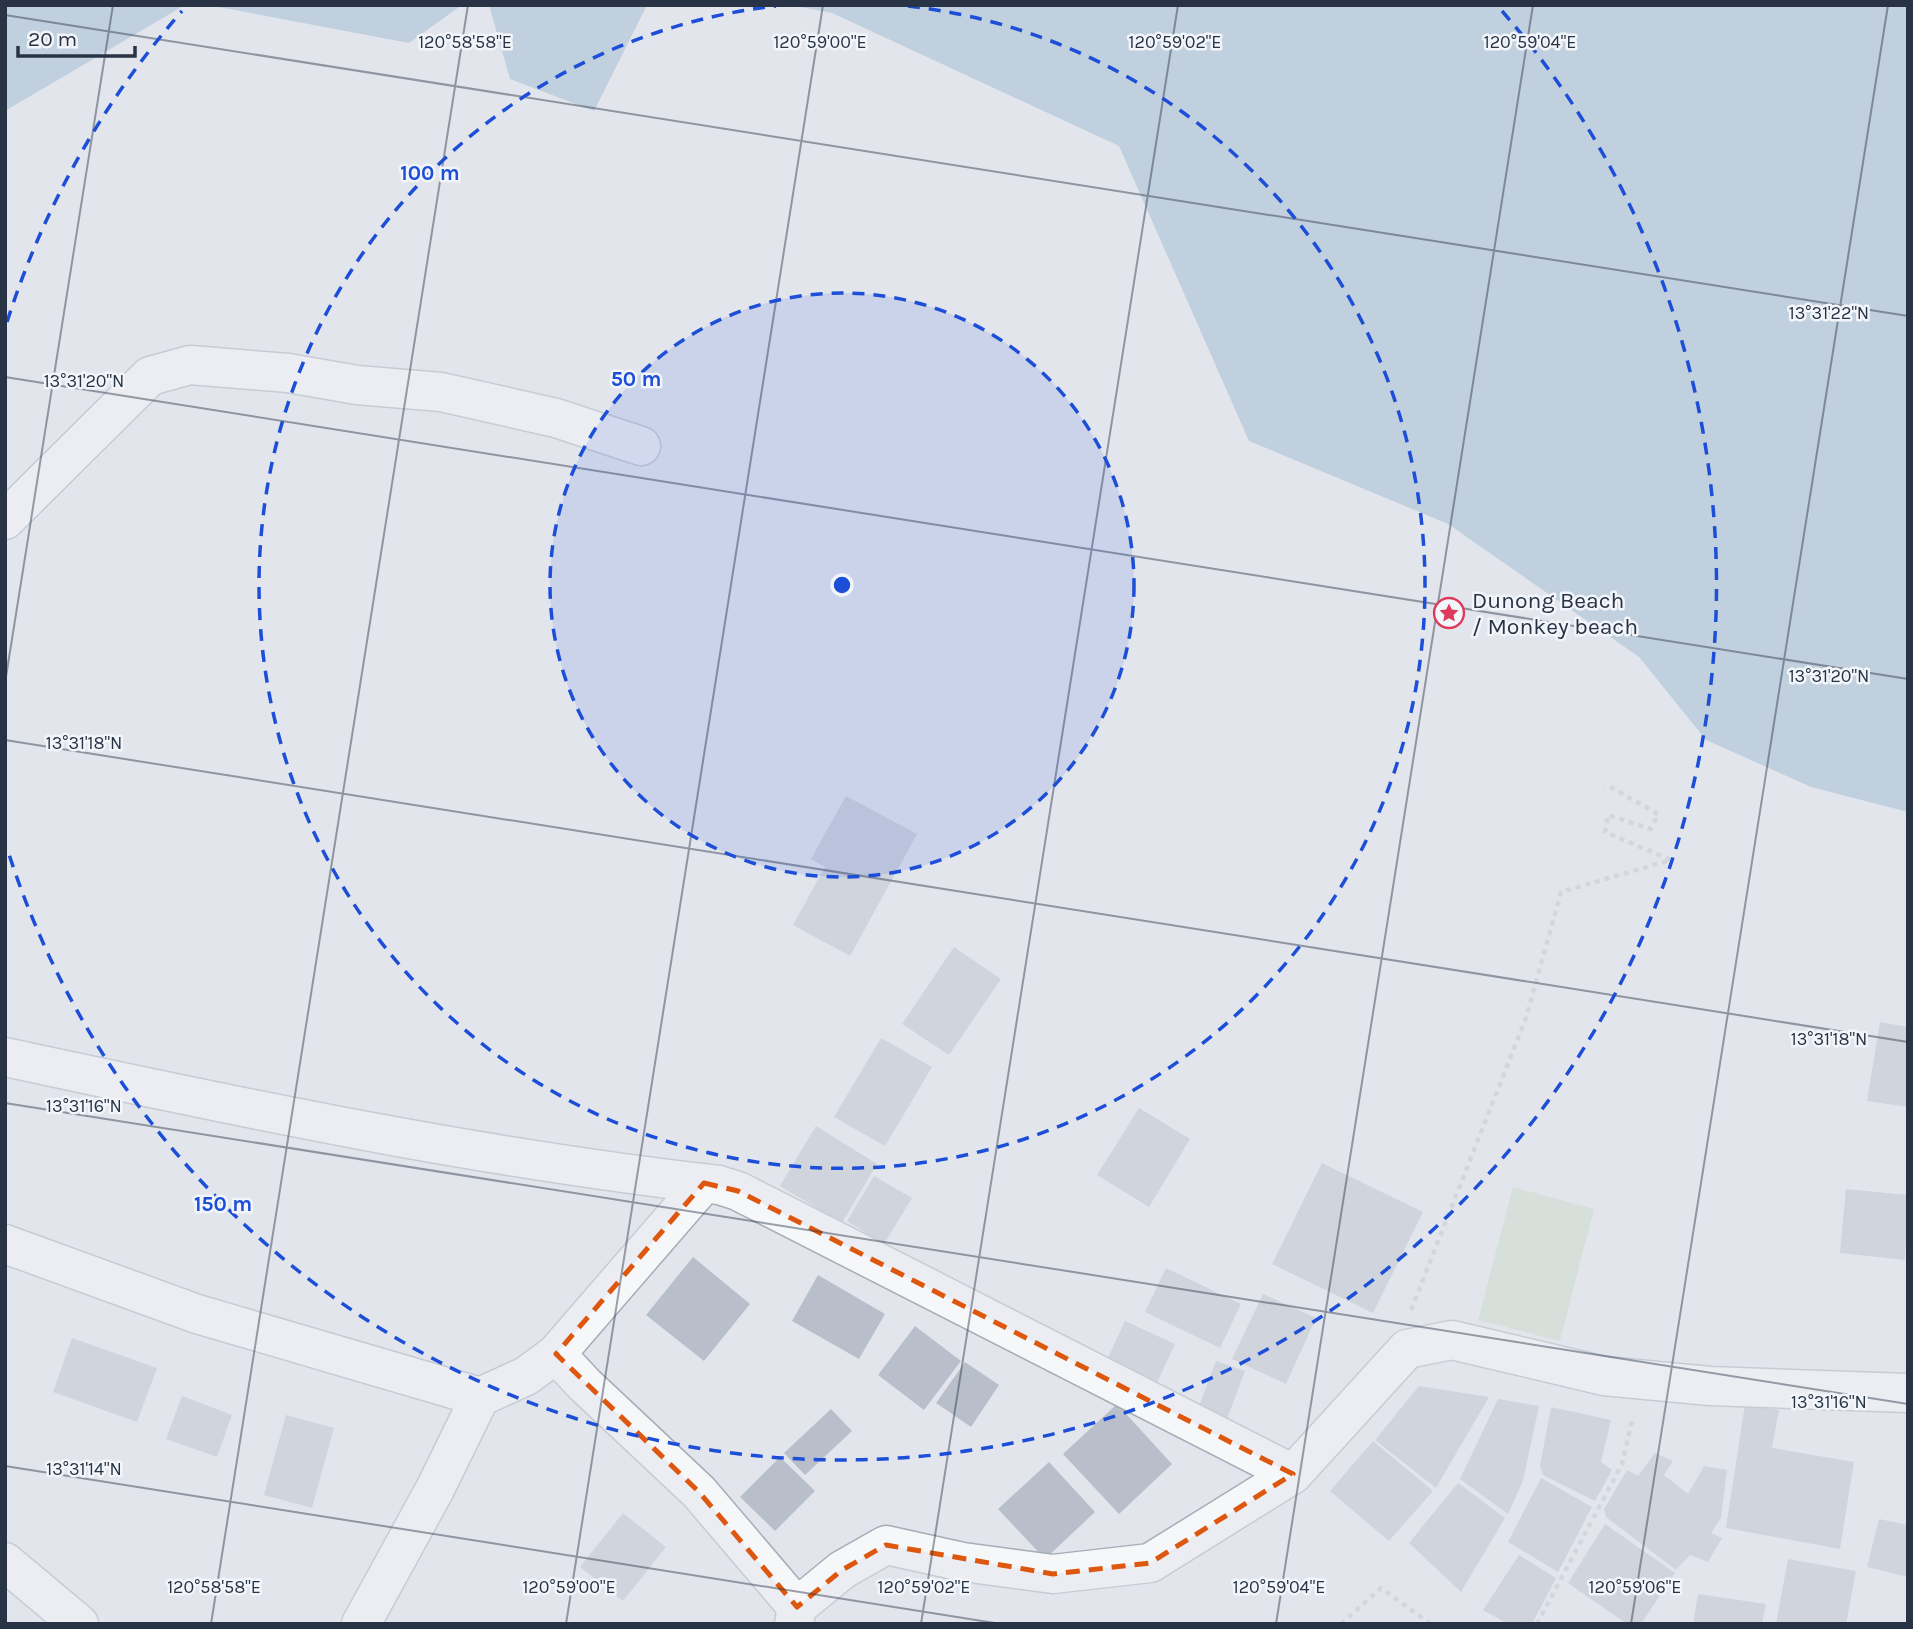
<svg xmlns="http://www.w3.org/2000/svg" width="1913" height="1629" font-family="Karla,sans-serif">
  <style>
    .green { fill: #c8d7c2 }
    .water { fill: #99b6cf }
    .building { fill: #b8bfca }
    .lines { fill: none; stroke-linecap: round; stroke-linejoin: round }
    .minor-casing { stroke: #a6adb7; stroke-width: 41 }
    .tertiary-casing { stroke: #a6adb7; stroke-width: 41 }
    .path { stroke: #c0c4ca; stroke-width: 4.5; stroke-dasharray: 5 5; stroke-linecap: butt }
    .minor { stroke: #f5f7f9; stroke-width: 38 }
    .tertiary { stroke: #f5f7f9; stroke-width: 38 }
    .marked { fill: none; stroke: #de570f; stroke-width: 5; stroke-dasharray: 14 9; stroke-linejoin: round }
    .ticks { fill: none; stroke: #283446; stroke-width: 2; stroke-opacity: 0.45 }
    .ring { fill: none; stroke: #1d4ed8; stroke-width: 3.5; stroke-dasharray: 12 9 }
    .labels { text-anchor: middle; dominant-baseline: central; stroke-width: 5; stroke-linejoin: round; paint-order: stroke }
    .poi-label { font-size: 23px; fill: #283446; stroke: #f2f5f9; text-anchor: start }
    .ticks-label { font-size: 18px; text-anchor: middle; fill: #283446; stroke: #f2f5f9; stroke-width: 5; stroke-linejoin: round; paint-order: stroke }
    .centre { fill: #1d4ed8; stroke: #f2f5f9; stroke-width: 3.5 }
    .ring-label { font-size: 21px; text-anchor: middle; font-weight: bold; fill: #1d4ed8; stroke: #f2f5f9; stroke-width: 5; stroke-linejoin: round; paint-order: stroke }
  </style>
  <rect width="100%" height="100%" fill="#e2e6ec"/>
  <!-- green -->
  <path class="green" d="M1513 1187 1594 1209 1560 1341 1478 1320Z"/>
  <!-- water -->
  <path class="water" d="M5 5H185L5 111Z
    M208 5H462L409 43Z
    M489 5H647L594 111 510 79Z
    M790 5H1908V812L1811 787 1706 740 1639 657 1448 524 1249 441 1119 146 832 13Z"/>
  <!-- building -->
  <path class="building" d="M846 796 917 834 850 956 793 925 825 867 811 859Z
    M954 947 1001 979 949 1055 902 1024Z
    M1880 1022 1908 1027V1107L1867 1101Z
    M881 1038 932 1067 885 1146 834 1117Z
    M1139 1108 1190 1139 1149 1207 1097 1175Z
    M816 1126 877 1164 842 1223 780 1186Z
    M1322 1163 1423 1212 1373 1313 1272 1264Z
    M874 1176 912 1198 884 1244 847 1221Z
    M1846 1189 1908 1195 1905 1260 1840 1253Z
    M693 1257 750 1304 704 1361 646 1315Z
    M1166 1268 1241 1304 1220 1348 1145 1312Z
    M818 1275 885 1314 859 1359 792 1321Z
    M1263 1294 1316 1318 1286 1384 1232 1359Z
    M1125 1321 1175 1344 1154 1389 1104 1366Z
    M915 1326 961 1361 924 1410 878 1375Z
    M72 1338 157 1368 137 1422 53 1392Z
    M1216 1361 1245 1371 1227 1419 1198 1409Z
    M965 1362 999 1385 971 1427 936 1403Z
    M1419 1386 1489 1397 1436 1488 1375 1440Z
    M182 1396 232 1415 217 1457 166 1439Z
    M1498 1399 1539 1406 1523 1481 1508 1514 1460 1479Z
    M1117 1404 1172 1464 1119 1514 1063 1454Z
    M1745 1404 1779 1410 1772 1448 1854 1462 1840 1549 1726 1528Z
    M1551 1407 1611 1420 1601 1462 1612 1470 1595 1501 1543 1475 1540 1466Z
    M831 1409 852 1431 805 1475 784 1453Z
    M286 1415 334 1428 312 1508 264 1495Z
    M1373 1441 1433 1491 1389 1541 1330 1491Z
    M1655 1453 1673 1461 1664 1475 1688 1494 1704 1466 1727 1470 1721 1518 1711 1533 1722 1538 1708 1562 1690 1555 1676 1570 1606 1517 1604 1509 1627 1470 1638 1476Z
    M780 1457 815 1491 775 1531 740 1497Z
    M1049 1462 1095 1512 1045 1559 998 1509Z
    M1541 1478 1592 1507 1558 1572 1508 1542Z
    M1458 1483 1505 1518 1461 1592 1409 1543Z
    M623 1513 666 1547 623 1601 580 1567Z
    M1879 1519 1908 1525V1577L1867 1567Z
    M1605 1524 1675 1573 1641 1624H1627L1568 1583Z
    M1519 1555 1556 1578 1532 1624H1508L1483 1610Z
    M1788 1559 1856 1571 1846 1624H1776Z
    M1698 1594 1766 1604 1762 1624H1693Z"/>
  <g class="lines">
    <!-- minor casing -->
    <g class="minor-casing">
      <path id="minor" d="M5 520 150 376 190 365 288 373 357 385 441 392 556 418 641 446
        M5 1057C242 1108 478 1158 719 1185L738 1191 1293 1474
        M5 1244 197 1314 480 1397
        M556 1354 585 1385 699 1492 797 1607
        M5 1562 79 1624
        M361 1624 435 1489 480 1397 526 1376 556 1354 704 1183"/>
    </g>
    <!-- tertiary casing -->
    <g class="tertiary-casing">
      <path id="tertiary" d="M794 1624 797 1607 842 1570 886 1545 963 1562 1053 1574 1150 1563 1293 1474 1407 1349 1452 1340 1604 1376 1710 1386 1908 1393"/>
    </g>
    <!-- path -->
    <path class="path" d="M1411 1310 1526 1018 1561 892 1671 860 1605 832 1608 815 1651 829 1658 814 1605 784
      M1341 1624 1381 1588 1431 1624
      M1537 1624 1622 1464 1633 1416"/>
    <!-- minor -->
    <use href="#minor" class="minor"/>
    <!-- tertiary -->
    <use href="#tertiary" class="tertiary"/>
  </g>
  <!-- marked area -->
  <path d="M0 0H1913V1629H0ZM704 1183 738 1191 1293 1474 1150 1563 1053 1574 886 1545 842 1570 797 1607 699 1492 556 1354Z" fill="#e2e6ec" fill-opacity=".55" fill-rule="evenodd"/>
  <path class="marked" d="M704 1183 738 1191 1293 1474 1150 1563 1053 1574 886 1545 842 1570 797 1607 699 1492 556 1354Z"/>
  <!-- ticks -->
  <path class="ticks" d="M5 15 1908 316M5 377 1908 679M5 683 113 5M5 740 1908 1042M5 1103 1908 1404M5 1466 1001 1624M211 1624 468 5M566 1624 823 5M921 1624 1178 5M1276 1624 1533 5M1631 1624 1888 5"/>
  <!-- distance rings -->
  <circle cx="842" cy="585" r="292" fill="#1d4ed8" fill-opacity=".12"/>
  <g class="ring">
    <circle cx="842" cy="585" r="292"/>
    <path d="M908 6A583 583 0 1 1 776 6"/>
    <path d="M7 322A875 875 0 0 1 182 11M1502 11A875 875 0 1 1 7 848"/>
  </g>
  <!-- icons -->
  <defs>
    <g id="sight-ring" transform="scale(1.575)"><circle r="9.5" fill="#f2f5f9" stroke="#de3a5b" stroke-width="1.5"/><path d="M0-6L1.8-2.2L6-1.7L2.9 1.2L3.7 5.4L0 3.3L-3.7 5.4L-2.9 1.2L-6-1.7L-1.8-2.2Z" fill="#de3a5b"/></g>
  </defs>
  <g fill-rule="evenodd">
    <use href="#sight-ring" x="1449" y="613"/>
  </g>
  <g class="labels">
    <!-- poi labels -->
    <g class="poi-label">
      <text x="1472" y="600">Dunong Beach<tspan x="1472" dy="26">/ Monkey beach</tspan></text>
    </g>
  </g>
  <g class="ticks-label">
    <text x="465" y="48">120°58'58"E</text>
    <text x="820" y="48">120°59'00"E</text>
    <text x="1530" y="48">120°59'04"E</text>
    <text x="1175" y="48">120°59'02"E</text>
    <text x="1829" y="319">13°31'22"N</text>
    <text x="84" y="387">13°31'20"N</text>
    <text x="1829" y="682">13°31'20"N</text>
    <text x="84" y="749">13°31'18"N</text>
    <text x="1829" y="1045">13°31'18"N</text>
    <text x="84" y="1112">13°31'16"N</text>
    <text x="1829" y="1408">13°31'16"N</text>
    <text x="84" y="1475">13°31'14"N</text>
    <text x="214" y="1593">120°58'58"E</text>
    <text x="569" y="1593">120°59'00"E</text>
    <text x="924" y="1593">120°59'02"E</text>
    <text x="1279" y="1593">120°59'04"E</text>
    <text x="1635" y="1593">120°59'06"E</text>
  </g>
  <circle cx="842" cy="585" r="10" class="centre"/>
  <g class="ring-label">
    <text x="430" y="180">100 m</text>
    <text x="636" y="386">50 m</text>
    <text x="223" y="1211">150 m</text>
  </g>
  <!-- border -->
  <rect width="1913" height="1629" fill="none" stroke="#283446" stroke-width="14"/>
  <!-- scale -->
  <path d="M18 46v10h117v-10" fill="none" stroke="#283446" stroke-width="3.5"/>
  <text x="28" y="46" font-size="21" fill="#283446" stroke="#f2f5f9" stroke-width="5" paint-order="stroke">20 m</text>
</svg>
